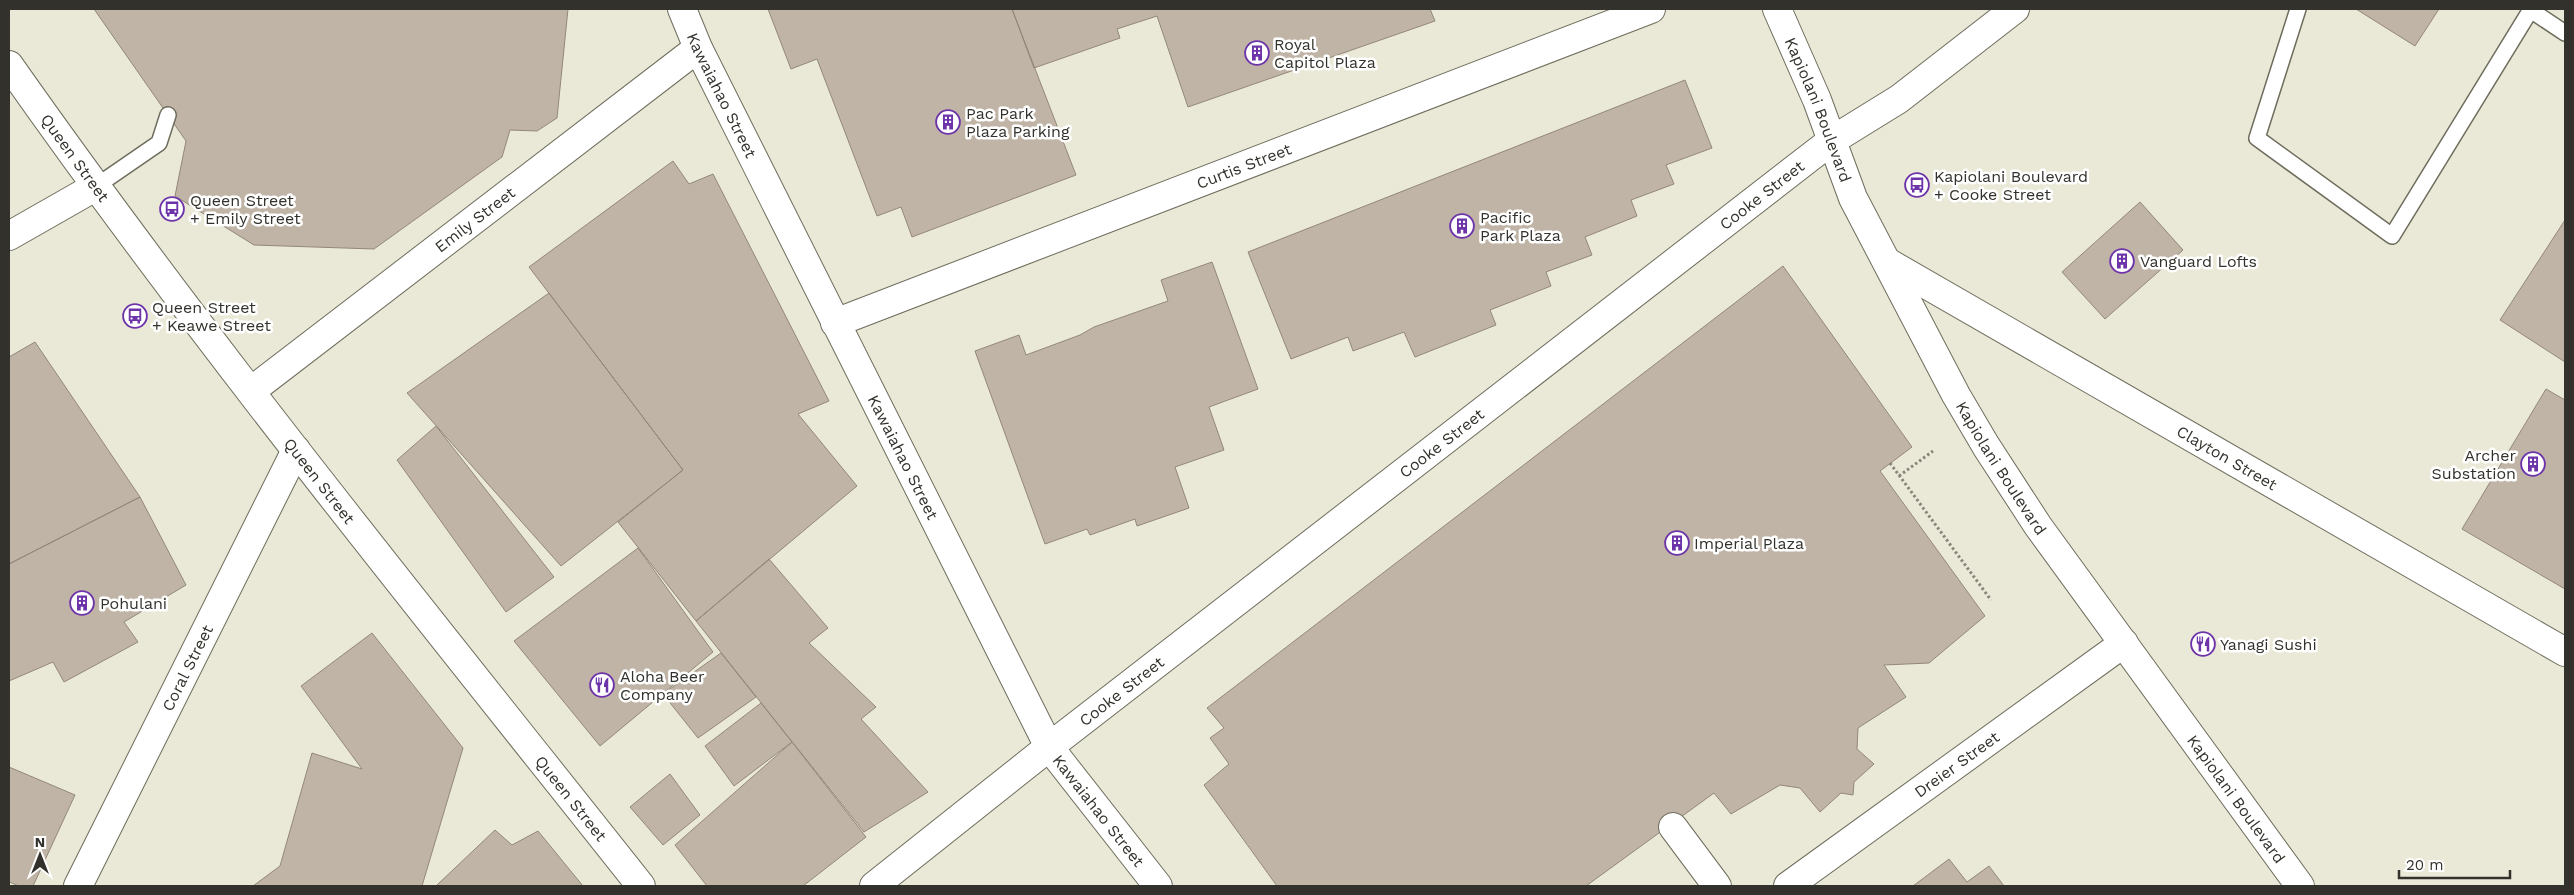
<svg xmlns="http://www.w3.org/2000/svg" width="2574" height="895" font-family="'Work Sans',sans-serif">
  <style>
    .building { fill: #c0b4a6; stroke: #93877a }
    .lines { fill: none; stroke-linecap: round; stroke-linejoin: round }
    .lane-casing { stroke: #6e6d5d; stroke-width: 18 }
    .street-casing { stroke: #6e6d5d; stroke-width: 30 }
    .secondary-casing { stroke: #6e6d5d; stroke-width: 30 }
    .primary-casing { stroke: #6e6d5d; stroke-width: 30 }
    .path { stroke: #87867b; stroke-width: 3; stroke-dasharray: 2.5 2.5; stroke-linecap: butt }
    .lane { stroke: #fff; stroke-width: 15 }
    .street { stroke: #fff; stroke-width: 28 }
    .secondary { stroke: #fff; stroke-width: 28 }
    .primary { stroke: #fff; stroke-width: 28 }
    .labels { text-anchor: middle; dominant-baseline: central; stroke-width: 5; stroke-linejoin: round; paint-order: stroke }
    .poi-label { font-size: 16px; fill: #32312b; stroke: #fff; text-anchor: start }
    .street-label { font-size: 16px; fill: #32312b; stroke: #fff }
  </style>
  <rect width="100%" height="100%" fill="#eae9d7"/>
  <!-- building -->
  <path class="building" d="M94 9H568L557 118 537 131 510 130 502 157 374 249 254 245 175 196 186 141Z
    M768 9H1012L1076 175 912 237 901 207 877 216 817 59 791 69Z
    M1012 9H1430L1435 21 1188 107 1157 16 1117 29 1120 38 1034 68Z
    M2356 9H2439L2415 46Z
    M1685 80 1712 148 1666 165 1674 184 1631 200 1637 216 1585 237 1592 255 1546 272 1551 286 1490 310 1496 325 1415 357 1404 332 1353 351 1348 337 1291 359 1248 252Z
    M673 161 689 184 713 174 829 401 798 414 857 486 696 621 618 522 683 470 529 267Z
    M2140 202 2183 250 2105 319 2062 272Z
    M2565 220V362L2500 320Z
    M1212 262 1258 389 1209 407 1224 450 1175 467 1189 508 1137 526 1135 519 1090 535 1087 529 1045 544 975 351 1019 335 1026 355 1080 335 1094 327 1168 301 1161 280Z
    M1783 266 1912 447 1880 471 1985 616 1929 663 1884 665 1906 697 1858 728 1857 749 1874 764 1854 782 1853 795 1841 793 1820 812 1800 788 1780 785 1731 814 1714 793 1586 886H1277L1204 785 1229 764 1210 738 1224 728 1207 708Z
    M549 293 683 470 561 566 407 393Z
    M35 342 140 497 9 564V357Z
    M2546 389 2565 400V589L2462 529Z
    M436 426 554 577 506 612 397 460Z
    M140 497 186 585 124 622 138 642 64 682 53 662 9 681V564Z
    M638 548 713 652 600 746 514 641Z
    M769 559 828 628 809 643 876 707 861 719 928 792 864 832 696 621Z
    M372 633 463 748 422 886H253L280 866 312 753 362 769 301 686Z
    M721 653 756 697 698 738 663 694Z
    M761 703 792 742 734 786 705 746Z
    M792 742 866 837 803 886H707L675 845Z
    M9 767 75 795 33 886H19L9 882Z
    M670 774 700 815 663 845 630 807Z
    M495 830 512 845 538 831 583 886H436Z
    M1949 859 1967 882 1989 866 2004 886H1913Z"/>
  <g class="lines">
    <!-- lane casing -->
    <g class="lane-casing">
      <path id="lane" d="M2298 9 2257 138 2392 236 2530 11
        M2529 9 2565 33
        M95 187 159 143 168 115"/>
    </g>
    <!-- street casing -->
    <g class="street-casing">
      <g id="street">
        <path id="s1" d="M682 9 698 48 1049 747 1158 886"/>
        <path d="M9 236 95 187"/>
        <path id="s2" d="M1889 263 2565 652"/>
        <path id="s3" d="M835 323 1651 9"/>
        <path id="s4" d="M251 391 698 48"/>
        <path d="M1673 827 1717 886"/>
        <path id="s5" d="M78 886 296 450"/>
        <path id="s6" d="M1788 886 2124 643"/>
      </g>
    </g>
    <!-- secondary casing -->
    <g class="secondary-casing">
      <g id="secondary">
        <path id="s7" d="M9 65C208 348 427 616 641 886"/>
        <path id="s8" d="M874 886 1049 747 1831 141 1899 99 2015 9"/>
      </g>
    </g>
    <!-- primary casing -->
    <g class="primary-casing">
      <g id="primary">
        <path id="s9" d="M1777 9 1817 100 1853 198 1956 395 1986 446 2038 526 2300 886"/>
      </g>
    </g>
    <!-- path -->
    <path class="path" d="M1890 463 1991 600
      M1899 476 1933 451"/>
    <!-- lane -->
    <use href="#lane" class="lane"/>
    <!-- street -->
    <use href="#street" class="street"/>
    <!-- secondary -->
    <use href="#secondary" class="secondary"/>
    <!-- primary -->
    <use href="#primary" class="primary"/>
  </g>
  <!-- icons -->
  <defs>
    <g id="building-ring" transform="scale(1.25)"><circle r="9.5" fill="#fff" stroke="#6d34aa" stroke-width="1.5"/><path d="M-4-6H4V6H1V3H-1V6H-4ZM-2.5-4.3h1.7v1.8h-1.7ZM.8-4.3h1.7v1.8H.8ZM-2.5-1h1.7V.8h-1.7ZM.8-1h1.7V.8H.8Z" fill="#6d34aa"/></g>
    <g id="bus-ring" transform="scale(1.25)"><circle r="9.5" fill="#fff" stroke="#6d34aa" stroke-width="1.5"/><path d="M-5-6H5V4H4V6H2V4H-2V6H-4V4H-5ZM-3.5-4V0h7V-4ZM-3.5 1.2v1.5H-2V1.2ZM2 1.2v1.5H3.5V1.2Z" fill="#6d34aa"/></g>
    <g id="restaurant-ring" transform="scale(1.25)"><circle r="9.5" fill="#fff" stroke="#6d34aa" stroke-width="1.5"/><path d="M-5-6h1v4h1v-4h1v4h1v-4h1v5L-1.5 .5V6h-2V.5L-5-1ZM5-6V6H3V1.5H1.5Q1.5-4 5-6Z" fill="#6d34aa"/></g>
  </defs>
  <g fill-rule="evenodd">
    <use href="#building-ring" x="1257" y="53"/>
    <use href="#building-ring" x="948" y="122"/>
    <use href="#bus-ring" x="1917" y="185"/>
    <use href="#bus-ring" x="172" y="209"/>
    <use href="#building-ring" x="1462" y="226"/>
    <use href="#building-ring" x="2122" y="261"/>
    <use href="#bus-ring" x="135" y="316"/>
    <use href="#building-ring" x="2533" y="464"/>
    <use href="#building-ring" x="1677" y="543"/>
    <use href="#building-ring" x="82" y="603"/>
    <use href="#restaurant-ring" x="2203" y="644"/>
    <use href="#restaurant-ring" x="602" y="685"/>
  </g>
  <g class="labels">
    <!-- poi labels -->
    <g class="poi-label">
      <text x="1274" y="44">Royal<tspan x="1274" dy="18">Capitol Plaza</tspan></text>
      <text x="966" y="113">Pac Park<tspan x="966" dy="18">Plaza Parking</tspan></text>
      <text x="1934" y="176">Kapiolani Boulevard<tspan x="1934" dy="18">+ Cooke Street</tspan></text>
      <text x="190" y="200">Queen Street<tspan x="190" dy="18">+ Emily Street</tspan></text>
      <text x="1480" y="217">Pacific<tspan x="1480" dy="18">Park Plaza</tspan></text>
      <text x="2140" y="261">Vanguard Lofts</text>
      <text x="152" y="307">Queen Street<tspan x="152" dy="18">+ Keawe Street</tspan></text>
      <text x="2516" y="455" text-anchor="end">Archer<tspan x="2516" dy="18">Substation</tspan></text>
      <text x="1694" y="543">Imperial Plaza</text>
      <text x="100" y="603">Pohulani</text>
      <text x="2220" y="644">Yanagi Sushi</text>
      <text x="620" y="676">Aloha Beer<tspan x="620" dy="18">Company</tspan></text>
    </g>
    <!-- street labels -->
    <g class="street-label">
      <text stroke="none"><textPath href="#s1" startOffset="95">Kawaiahao Street</textPath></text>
      <text stroke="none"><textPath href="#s9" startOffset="109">Kapiolani Boulevard</textPath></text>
      <text stroke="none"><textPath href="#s7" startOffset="114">Queen Street</textPath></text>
      <text stroke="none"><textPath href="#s3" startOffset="438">Curtis Street</textPath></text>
      <text stroke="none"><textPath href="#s8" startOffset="1125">Cooke Street</textPath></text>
      <text stroke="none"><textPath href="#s4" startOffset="282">Emily Street</textPath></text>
      <text stroke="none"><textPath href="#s8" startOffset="720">Cooke Street</textPath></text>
      <text stroke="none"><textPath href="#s2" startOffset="390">Clayton Street</textPath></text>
      <text stroke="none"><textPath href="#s1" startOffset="500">Kawaiahao Street</textPath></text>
      <text stroke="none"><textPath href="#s9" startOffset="512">Kapiolani Boulevard</textPath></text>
      <text stroke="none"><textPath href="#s7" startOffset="519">Queen Street</textPath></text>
      <text stroke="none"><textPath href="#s5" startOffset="244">Coral Street</textPath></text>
      <text stroke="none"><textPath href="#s8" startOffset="315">Cooke Street</textPath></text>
      <text stroke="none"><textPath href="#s6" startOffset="208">Dreier Street</textPath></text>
      <text stroke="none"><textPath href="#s7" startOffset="924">Queen Street</textPath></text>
      <text stroke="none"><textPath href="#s9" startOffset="918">Kapiolani Boulevard</textPath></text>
      <text stroke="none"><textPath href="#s1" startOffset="905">Kawaiahao Street</textPath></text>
    </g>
  </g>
  <!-- border -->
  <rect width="2574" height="895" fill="none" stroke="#32312b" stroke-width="20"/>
  <!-- north arrow -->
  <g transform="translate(40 855)" stroke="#ffffff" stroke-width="4" paint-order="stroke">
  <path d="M0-4L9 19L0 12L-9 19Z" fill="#32312b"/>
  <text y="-8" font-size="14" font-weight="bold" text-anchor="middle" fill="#32312b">N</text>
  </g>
  <!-- scale -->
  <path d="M2399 870v8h111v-8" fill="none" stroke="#32312b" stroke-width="2.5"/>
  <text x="2406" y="870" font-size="15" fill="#32312b" stroke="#ffffff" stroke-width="4" paint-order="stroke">20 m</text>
</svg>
